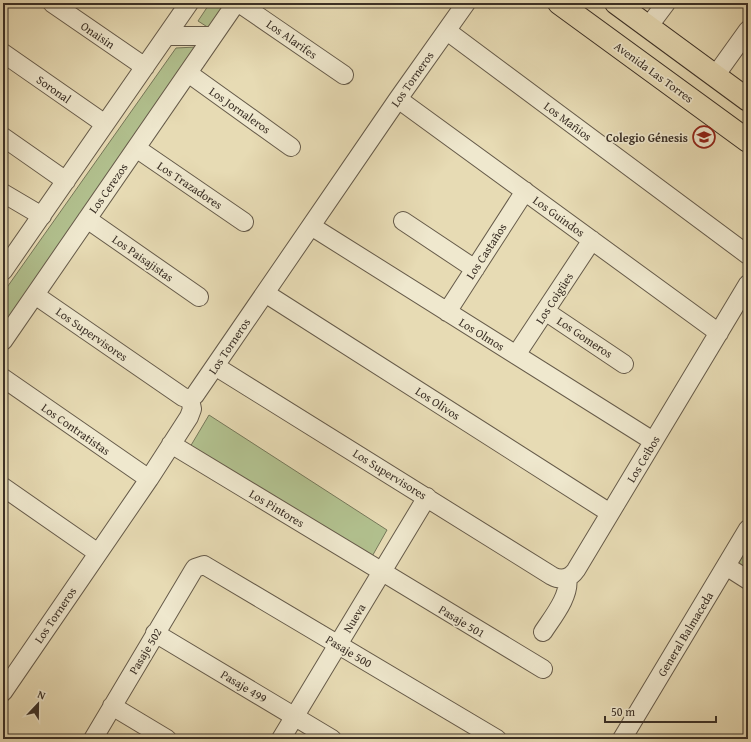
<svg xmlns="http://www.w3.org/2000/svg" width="751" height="742" font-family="'Gentium Book Plus',serif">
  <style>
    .green { fill: #b2c18f; stroke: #76785a }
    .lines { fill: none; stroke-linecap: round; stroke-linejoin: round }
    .minor-casing { stroke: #665b4a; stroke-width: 20 }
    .major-casing { stroke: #3b3026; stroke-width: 24 }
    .minor { stroke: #efe8ce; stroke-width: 18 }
    .major { stroke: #e7dbb4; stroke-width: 22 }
    .labels { text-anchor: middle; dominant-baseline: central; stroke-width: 3.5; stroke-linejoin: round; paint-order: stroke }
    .street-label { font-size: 12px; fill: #3b3026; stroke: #efe8ce }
    .poi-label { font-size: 12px; font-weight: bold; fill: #3b3026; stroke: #efe8ce; text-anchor: end }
  </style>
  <rect width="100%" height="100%" fill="#e7dbb4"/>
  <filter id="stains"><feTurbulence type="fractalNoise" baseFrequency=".005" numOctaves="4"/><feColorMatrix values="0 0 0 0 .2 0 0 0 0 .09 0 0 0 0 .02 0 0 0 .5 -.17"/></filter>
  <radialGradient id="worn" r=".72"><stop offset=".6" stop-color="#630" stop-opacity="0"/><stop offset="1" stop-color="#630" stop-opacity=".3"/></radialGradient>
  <!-- green -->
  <path class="green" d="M210 3H227L209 28 198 21Z
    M196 47 3 325V293L176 48Z
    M209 415 387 530 370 560 190 447Z
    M748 546V570L738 564Z"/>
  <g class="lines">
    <!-- minor casing -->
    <g class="minor-casing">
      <path id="minor" d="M52 3 145 67
        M239 3 344 75
        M648 27 666 3
        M447 31 748 255
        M166 36H213
        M3 53 105 124
        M188 73 291 147
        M715 76 748 30
        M398 99 719 333
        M3 137 66 181
        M136 148 244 222
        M3 193 42 216
        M87 219 199 297
        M403 221 475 269
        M311 226 653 441
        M3 271 189 3
        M265 293 610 513
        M35 295 183 397 190 399
        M545 311 624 364
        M447 312 525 191
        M3 341 236 3
        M516 355 592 240
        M215 366 552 576C561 581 570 579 576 570L748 284
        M3 378 149 479
        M190 399 195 395 398 99 466 3
        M171 444 543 669
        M3 487 98 553
        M726 566 748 580
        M543 632C552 618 571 595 567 578
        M155 633 332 739
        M3 692 149 479 189 417 192 409 190 399
        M112 706 167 739
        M93 739 193 571 195 568 204 565 497 739
        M281 739 427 497
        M622 739 748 529"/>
    </g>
    <!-- major casing -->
    <g class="major-casing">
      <path id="major" d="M559 3 748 141
        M616 3 748 100"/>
    </g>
    <!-- minor -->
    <use href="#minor" class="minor"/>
    <!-- major -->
    <use href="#major" class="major"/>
  </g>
  <!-- icons -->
  <defs>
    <g id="school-ring" transform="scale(1.15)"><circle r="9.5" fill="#efe8ce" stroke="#8f2418" stroke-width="1.5"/><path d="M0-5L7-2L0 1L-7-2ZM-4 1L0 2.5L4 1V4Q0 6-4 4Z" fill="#8f2418"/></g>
  </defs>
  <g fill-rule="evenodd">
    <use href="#school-ring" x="704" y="137"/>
  </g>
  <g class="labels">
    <!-- street labels -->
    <g class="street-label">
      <text transform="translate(98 35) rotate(34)">Onaisin</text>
      <text transform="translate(292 39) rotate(35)">Los Alarifes</text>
      <text transform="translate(654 72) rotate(36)">Avenida Las Torres</text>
      <text transform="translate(412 79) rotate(-55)">Los Torneros</text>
      <text transform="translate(54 89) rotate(35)">Soronal</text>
      <text transform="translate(240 110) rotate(35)">Los Jornaleros</text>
      <text transform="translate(568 121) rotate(37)">Los Mañios</text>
      <text transform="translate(190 185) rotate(34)">Los Trazadores</text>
      <text transform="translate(108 188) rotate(-55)">Los Cerezos</text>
      <text transform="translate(559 216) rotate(36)">Los Guindos</text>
      <text transform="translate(486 251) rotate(-57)">Los Castaños</text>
      <text transform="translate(143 258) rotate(35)">Los Paisajistas</text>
      <text transform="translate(554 298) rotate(-57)">Los Coigües</text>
      <text transform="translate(92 334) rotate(35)">Los Supervisores</text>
      <text transform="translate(482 334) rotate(32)">Los Olmos</text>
      <text transform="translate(585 337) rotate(34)">Los Gomeros</text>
      <text transform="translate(229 346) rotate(-56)">Los Torneros</text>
      <text transform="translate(438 403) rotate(33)">Los Olivos</text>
      <text transform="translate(76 429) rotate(35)">Los Contratistas</text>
      <text transform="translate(643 459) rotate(-59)">Los Ceibos</text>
      <text transform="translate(390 474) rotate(32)">Los Supervisores</text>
      <text transform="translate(277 508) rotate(31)">Los Pintores</text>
      <text transform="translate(55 615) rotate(-56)">Los Torneros</text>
      <text transform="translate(354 618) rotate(-59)">Nueva</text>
      <text transform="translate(462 621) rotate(31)">Pasaje 501</text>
      <text transform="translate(685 634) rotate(-59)">General Balmaceda</text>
      <text transform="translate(145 651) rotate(-59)">Pasaje 502</text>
      <text transform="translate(349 651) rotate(31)">Pasaje 500</text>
      <text transform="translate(244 686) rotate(31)">Pasaje 499</text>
    </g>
    <!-- poi labels -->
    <g class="poi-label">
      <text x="688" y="137">Colegio Génesis</text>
    </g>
  </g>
  <!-- margin -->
  <rect width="751" height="742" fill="none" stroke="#e7dbb4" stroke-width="16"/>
  <rect x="4" y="4" width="743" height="734" fill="none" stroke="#3b3026" stroke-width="2"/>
  <rect x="8" y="8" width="735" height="726" fill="none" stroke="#3b3026"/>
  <!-- north arrow -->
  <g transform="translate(38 704) rotate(22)" stroke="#efe8ce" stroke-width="3" paint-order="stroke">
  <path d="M0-3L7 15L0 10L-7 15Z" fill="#3b3026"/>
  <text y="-6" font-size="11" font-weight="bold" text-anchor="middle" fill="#3b3026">N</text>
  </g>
  <!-- scale -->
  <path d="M605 716v6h111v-6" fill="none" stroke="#3b3026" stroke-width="2"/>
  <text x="611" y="716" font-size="12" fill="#3b3026" stroke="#efe8ce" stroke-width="3" paint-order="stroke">50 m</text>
  <rect width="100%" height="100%" filter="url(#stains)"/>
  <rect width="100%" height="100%" fill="url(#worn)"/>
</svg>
